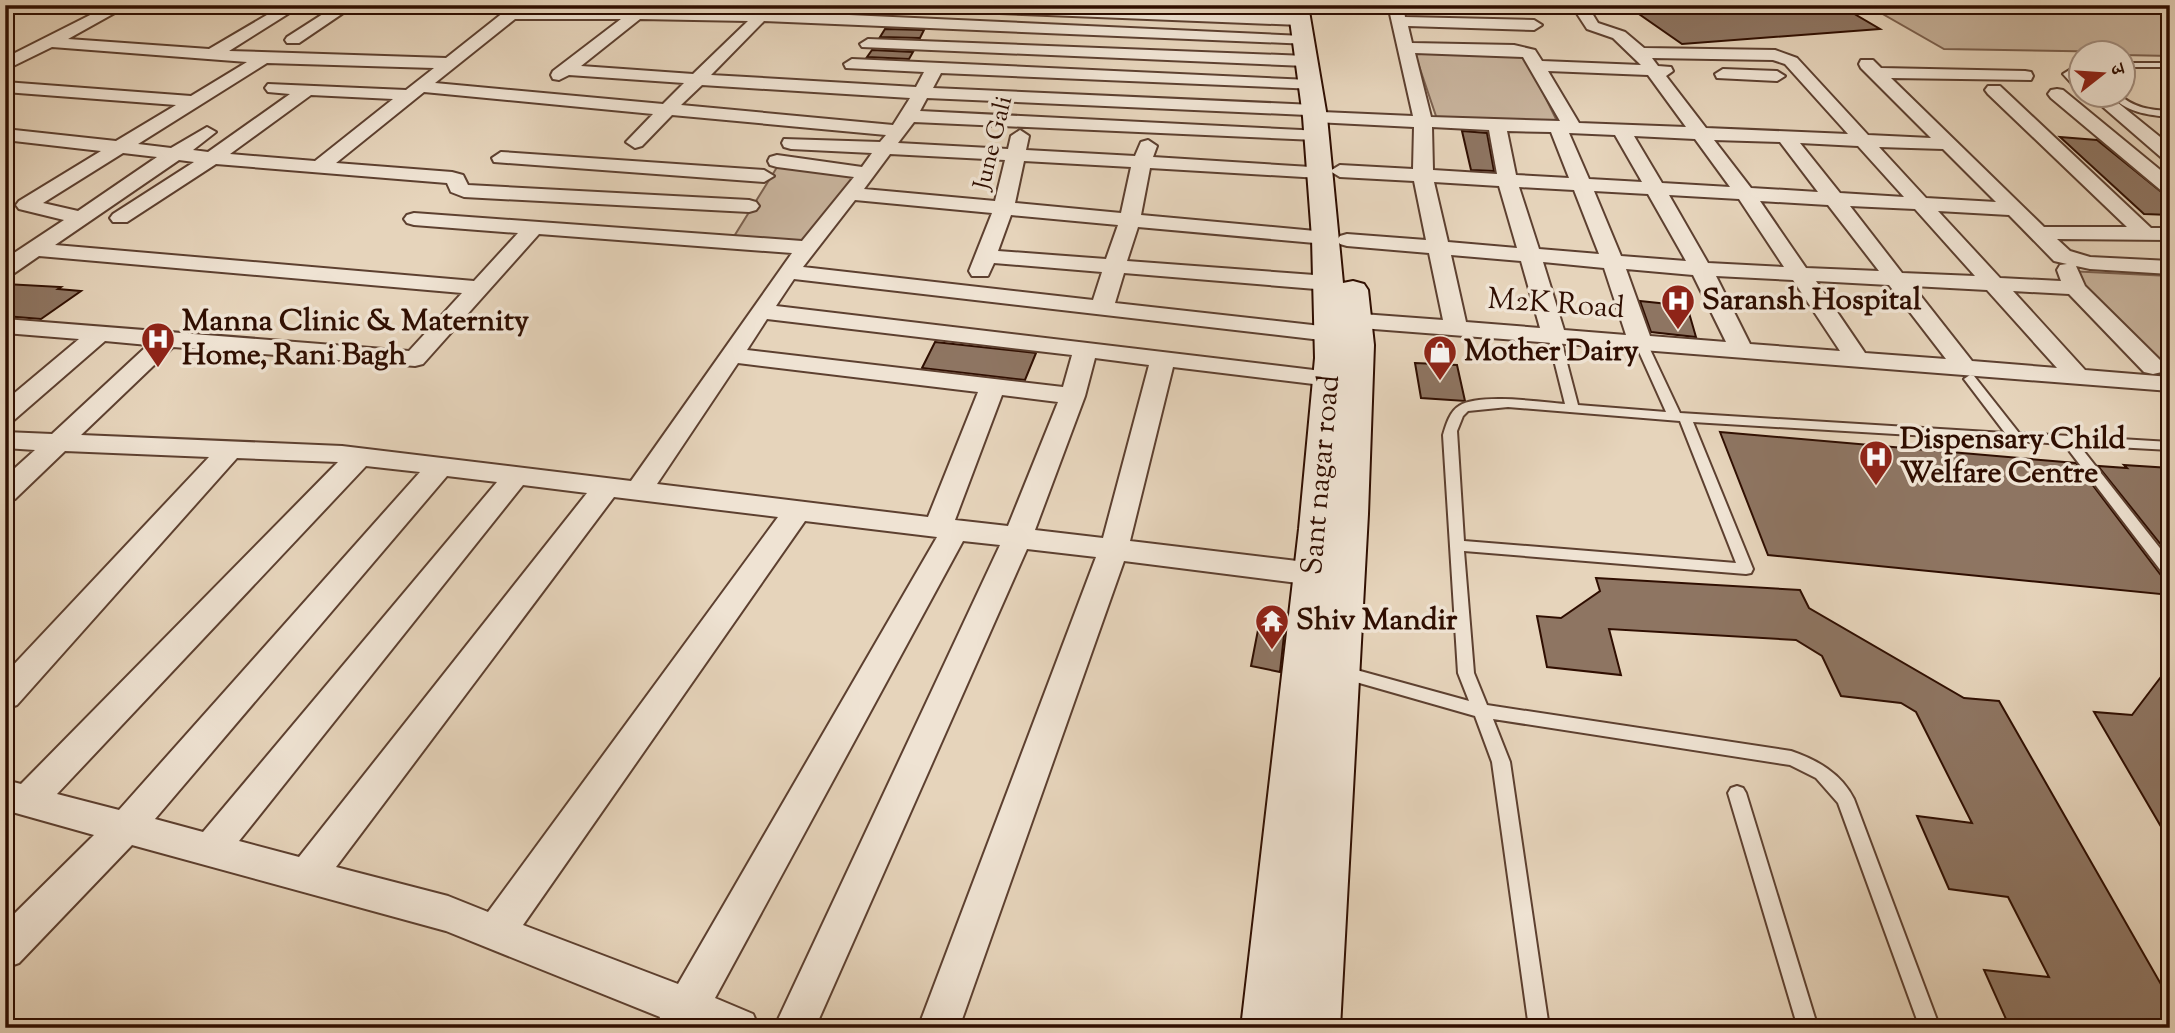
<svg xmlns="http://www.w3.org/2000/svg" width="2175" height="1033" font-family="'Sorts Mill Goudy','Noto Serif Devanagari',serif">
  <style>
    .green { fill: #c7b29b; stroke: #7b604e; stroke-width: 2 }
    .building { fill: #8e7562; stroke: #2f0e01; stroke-width: 2 }
    .lines { fill: none; stroke-linecap: round; stroke-linejoin: round }
    .lane-casing { stroke: #5d4030; stroke-width: 4 }
    .street-casing { stroke: #5d4030; stroke-width: 4 }
    .secondary-casing { stroke: #2f0e01; stroke-width: 4 }
    .lane { fill: #efe3d3; fill-rule: evenodd }
    .street { fill: #efe3d3; fill-rule: evenodd }
    .secondary { fill: #efe3d3; fill-rule: evenodd }
    .labels { text-anchor: middle; dominant-baseline: central; stroke-width: 7; stroke-linejoin: round; paint-order: stroke }
    .far-street-label { font-size: 24px; fill: #2f0e01; stroke: #efe3d3 }
    .poi-label { font-size: 30px; font-weight: bold; fill: #2f0e01; stroke: #efe3d3; text-anchor: start }
    .street-label { font-size: 30px; fill: #2f0e01; stroke: #efe3d3 }
  </style>
  <rect width="100%" height="100%" fill="#e6d4bb"/>
  <filter id="stains"><feTurbulence type="fractalNoise" baseFrequency=".00286" numOctaves="4"/><feColorMatrix values="0 0 0 0 .2 0 0 0 0 .09 0 0 0 0 .02 0 0 0 .5 -.17"/></filter>
  <radialGradient id="worn" r=".72"><stop offset=".6" stop-color="#630" stop-opacity="0"/><stop offset="1" stop-color="#630" stop-opacity=".3"/></radialGradient>
  <!-- green -->
  <path class="green" d="M1867 5H2170V56L2123 55 2122 52 1944 49Z
    M1414 51 1524 54 1558 123 1437 119Z
    M779 164 862 175 808 245 733 238Z
    M2068 271 2170 276V369H2163Z"/>
  <!-- building -->
  <path class="building" d="M1626 5H1839L1880 29 1682 44Z
    M885 29 924 30 920 38 880 37Z
    M872 50 913 52 909 59 867 57Z
    M1462 131 1487 133 1494 171 1471 170Z
    M2060 137 2097 140 2170 199V215L2144 214Z
    M5 284 61 287 58 289 81 291 41 319 5 316Z
    M1640 301 1687 306 1696 337 1651 332Z
    M935 342 1036 353 1025 380 922 368Z
    M1415 363 1457 365 1465 401 1421 398Z
    M1720 432 2076 463 2163 578 2170 580V595L1768 555Z
    M2124 465 2170 468V556L2098 466 2127 468Z
    M1596 578 1800 590 1809 608 1964 698 1999 701 2170 1000V1028H2010L1984 970 2049 977 2008 897 1949 889 1917 816 1972 823 1916 712 1901 703 1841 696 1822 656 1796 640 1609 629 1621 675 1547 667 1537 616 1561 618 1600 591Z
    M1258 630 1284 635 1280 672 1251 666Z
    M2170 665V842L2094 712 2132 715Z"/>
  <g class="lines">
    <!-- lane casing -->
    <g class="lane-casing">
      <path id="lane" d="M2122 63H2170V67H2122Z
        M2170 84V92L2166 89Z
        M2110 94H2119C2133 108 2151 110 2170 111V117C2147 115 2125 112 2110 94Z
        M1554 332 1560 336 1578 405 1666 412 1635 343 1641 339 1647 343 1680 413 2005 433 1964 379 1970 375 1974 376 2019 433 2170 442V450L2079 445 2170 561V577L2165 576 2064 444 1693 422 1753 569 1751 573 1746 574 1464 551 1474 673 1487 705 1791 751C1817 760 1841 773 1854 799L1940 1028H1920L1838 803 1816 778 1790 765 1493 719 1510 762 1549 1028H1529L1492 762 1475 716 1342 678 1336 676 1334 672 1336 668 1342 666 1469 701 1458 673 1443 435C1446 425 1450 411 1459 406 1479 393 1541 402 1565 404L1548 336ZM1508 407 1680 421 1736 563 1464 541 1457 431 1463 416 1468 411Z
        M1737 786 1743 788 1746 793 1818 1028H1798L1728 793 1731 788Z"/>
    </g>
    <!-- street casing -->
    <g class="street-casing">
      <path id="street" d="M110 5H129L68 39 209 49 284 5H302L229 51 446 58 513 5H530L527 9 761 11 1303 36 1309 38 1311 41 1309 44 764 21 711 75 916 87 924 72 846 68 844 64 852 59 1310 80 1316 81 1319 85 1316 89 941 73 933 88 1314 105 1320 106 1322 112 1413 116 1388 5H1403L1405 17 1534 20 1542 25 1534 30 1408 26 1412 43 1514 45 1535 50 1542 61 1641 65 1613 38 1587 29 1572 6 1587 5 1598 23 1625 32 1644 48 1775 50 1797 58 1868 135 1931 138 1861 68 1859 64 1861 60H1873L1881 68 2025 71 2031 72 2033 76 2031 80 1891 78 2044 227H2127L1988 94 1985 90 1988 86H2000L2151 228H2170V240L2057 239 2070 251 2090 257 2170 261V274L2090 269 2076 266 2085 286 2162 362 2165 367 2162 372 2153 374 2144 372 2069 294 2013 291 2085 370 2170 377V391L1335 326 1327 324 1324 319 1327 314 1335 312 1443 320 1429 253 1347 246 1340 244 1337 240 1340 236 1347 234 1426 240 1414 181 1340 177 1330 171 1340 165 1413 169 1414 127 1315 122 1309 121 1307 115 927 98 920 111 1322 131 1325 135 1316 140 914 122 898 143 1008 149 1011 136 1020 130 1029 136 1026 150 1135 156 1141 142 1148 140 1157 146 1153 157 1327 168 1330 172 1327 176 1320 178 1150 168 1141 215 1326 232 1333 234 1336 238 1333 242 1326 244 1138 227 1127 261 1328 276 1336 278 1339 283 1336 288 1328 290 1124 273 1115 303 1330 327 1338 329 1342 334 1338 339 1330 341 794 279 776 306 1330 372 1339 374 1342 379 1339 384 1330 386 1173 367 1130 541 1314 563 1324 567 1329 574 1324 581 1314 585 1124 561 959 1028H918L1096 557 1027 549 815 1028H774L1000 545 963 541 715 998 753 1014 759 1028H656L660 1017 446 931 132 845 19 963 5 968V923L94 835 5 810V780L21 784 338 462 237 458 17 705 5 709V674L209 457 65 451 15 499 5 502V477L35 450 5 448V432L52 434 148 345 105 341 14 420 5 422V401L79 339 5 333V319L409 351 462 293 39 256 13 274 5 275V259L64 220 19 209 16 205 19 201 101 151 5 140V129L116 141 176 105 5 92V82L191 96 247 62 52 47 5 70V58ZM515 19H621L553 71 551 75 553 79 559 80 569 75 684 83 663 104 435 83ZM640 19 748 21 693 74 581 66ZM1415 53 1523 57 1560 121 1431 117ZM1652 58 1773 60 1785 64 1848 134 1706 128 1666 76 1673 71 1671 67 1658 66ZM267 63 434 68 406 90 268 84 265 88 268 92 290 94 208 152 193 150 216 132 207 127 171 148 138 144ZM1548 71 1648 75 1686 127 1579 123ZM702 85 910 98 893 125 681 105ZM424 92 653 114 626 142 635 148 642 146 672 115 886 135 880 142 784 139 782 143 784 147 791 149 872 153 862 167 777 155 770 157 768 161 770 165 777 167 854 177 802 241 414 213 407 215 404 219 407 223 414 225 518 233 474 281 55 245 179 160 194 162 113 214 110 218 113 222H127L216 164 447 183 451 192 464 197 749 212 756 210 759 206 756 202 749 200 468 185 463 175 452 172 336 163ZM311 95 393 99 315 161 230 154ZM1432 127 1489 130 1497 174 1433 170ZM1507 131 1551 132 1569 178 1516 175ZM1569 133 1615 135 1642 182 1589 179ZM1634 136 1695 139 1730 187 1662 183ZM1714 140 1780 142 1818 192 1751 188ZM1800 143 1858 146 1904 197 1840 193ZM1879 147 1943 149 1996 202 1926 198ZM123 153 157 157 78 211 43 203ZM890 154 1005 160 995 201 864 189ZM1024 161 1131 167 1121 213 1015 203ZM1434 182 1499 186 1517 248 1448 242ZM1519 187 1574 190 1599 254 1539 249ZM1594 191 1648 194 1686 261 1621 256ZM1669 195 1739 199 1784 267 1708 263ZM855 200 992 213 969 271 972 276H988L994 263 1102 272 1093 300 803 267ZM1760 201 1828 205 1879 271 1806 268ZM1850 206 1915 209 1975 276 1902 273ZM1938 211 2009 215 2054 261 2067 264 2060 265 2057 270 2061 281 2000 278ZM1011 215 1118 225 1106 259 998 251ZM539 234 792 253 631 481 342 446 81 435 173 347 415 366 423 364ZM1451 255 1521 261 1540 328 1466 322ZM1543 262 1604 268 1626 335 1564 330ZM1626 269 1693 275 1726 342 1650 336ZM1716 276 1793 280 1840 351 1750 344ZM1816 281 1889 285 1946 359 1865 353ZM1913 286 1987 290 2057 368 1972 361ZM767 319 1072 355 1063 387 747 350ZM1095 358 1149 365 1103 538 1035 530 1085 396ZM738 363 978 392 928 517 657 484ZM1002 395 1058 402 1008 526 955 520ZM366 466 420 472 119 810 57 794ZM447 476 497 482 203 832 155 819ZM523 485 587 493 299 857 239 841ZM614 497 778 517 488 912 448 896 336 867ZM805 521 937 537 678 984 523 925Z
        M337 5H355L299 43H287L285 40 287 37Z
        M1045 5 1300 15 1308 20 1300 25 950 11 942 6Z
        M868 39 1306 56 1314 61 1306 66 862 47 860 44Z
        M2076 66 2080 67V87L2074 86 2063 74Z
        M1723 69 1777 71 1785 76 1777 81 1717 78 1715 74Z
        M2057 89 2063 90 2170 178V194L2163 192 2051 98 2048 94 2051 90Z
        M2088 94H2107L2170 145V161L2163 159Z
        M501 152 764 170 774 176 764 182 494 162 492 158Z"/>
    </g>
    <!-- secondary casing -->
    <g class="secondary-casing">
      <path id="secondary" d="M1288 5H1308L1327 117 1343 283 1353 281 1364 284 1368 290 1374 345 1368 514 1340 1028H1241L1299 529 1315 358 1312 238 1303 117Z"/>
    </g>
    <!-- lane -->
    <use href="#lane" class="lane"/>
    <!-- street -->
    <use href="#street" class="street"/>
    <!-- secondary -->
    <use href="#secondary" class="secondary"/>
  </g>
  <!-- icons -->
  <defs>
    <g id="hospital-pin" transform="scale(1.75)"><path d="M0 17L-7.5 6A9.5 9.5 0 1 1 7.5 6Z" fill="#8f2418" stroke="#efe3d3"/><path d="M-5-5h3v3.5h4V-5h3V5h-3V1.5h-4V5h-3Z" fill="#fff"/></g>
    <g id="shop-pin" transform="scale(1.75)"><path d="M0 17L-7.5 6A9.5 9.5 0 1 1 7.5 6Z" fill="#8f2418" stroke="#efe3d3"/><path d="M-5-2.5h2.3a2.7 3.5 0 0 1 5.4 0H5L5.5 6h-11ZM-1.5-2.5h3a1.5 2.3 0 0 0-3 0Z" fill="#fff"/></g>
    <g id="temple-pin" transform="scale(1.75)"><path d="M0 17L-7.5 6A9.5 9.5 0 1 1 7.5 6Z" fill="#8f2418" stroke="#efe3d3"/><path d="M0-6L5-2H3V0L6.5 2.5H4V6H1.5V3h-3V6H-4V2.5H-6.5L-3 0V-2H-5Z" fill="#fff"/></g>
  </defs>
  <g fill-rule="evenodd">
    <use href="#hospital-pin" x="1678" y="301"/>
    <use href="#hospital-pin" x="158" y="339"/>
    <use href="#shop-pin" x="1440" y="352"/>
    <use href="#hospital-pin" x="1876" y="457"/>
    <use href="#temple-pin" x="1272" y="621"/>
  </g>
  <g class="labels">
    <!-- far-street labels -->
    <g class="far-street-label">
      <text transform="translate(994 143) rotate(-76)">June Gali</text>
    </g>
    <!-- poi labels -->
    <g class="poi-label">
      <text x="1702" y="301">Saransh Hospital</text>
      <text x="182" y="322">Manna Clinic &amp; Maternity<tspan x="182" dy="34">Home, Rani Bagh</tspan></text>
      <text x="1464" y="352">Mother Dairy</text>
      <text x="1900" y="440">Dispensary Child<tspan x="1900" dy="34">Welfare Centre</tspan></text>
      <text x="1296" y="621">Shiv Mandir</text>
    </g>
    <!-- street labels -->
    <g class="street-label">
      <text transform="translate(1556 305) rotate(4)">M2K Road</text>
      <text transform="translate(1322 475) rotate(-85)">Sant nagar road</text>
    </g>
  </g>
  <!-- margin -->
  <rect width="2175" height="1033" fill="none" stroke="#e6d4bb" stroke-width="28"/>
  <rect x="7" y="7" width="2161" height="1019" fill="none" stroke="#2f0e01" stroke-width="3.5"/>
  <rect x="14" y="14" width="2147" height="1005" fill="none" stroke="#2f0e01" stroke-width="2"/>
  <!-- north arrow -->
  <g transform="translate(2102 74) rotate(73)"><circle r="33" fill="#efe3d3" stroke="#a28e7f" stroke-width="2"/>
  <path d="M0-5L12 26L0 18L-12 26Z" fill="#8f2418"/>
  <text y="-10" font-size="19" font-weight="bold" text-anchor="middle" fill="#2f0e01">उ</text>
  </g>
  <rect width="100%" height="100%" filter="url(#stains)"/>
  <rect width="100%" height="100%" fill="url(#worn)"/>
</svg>
